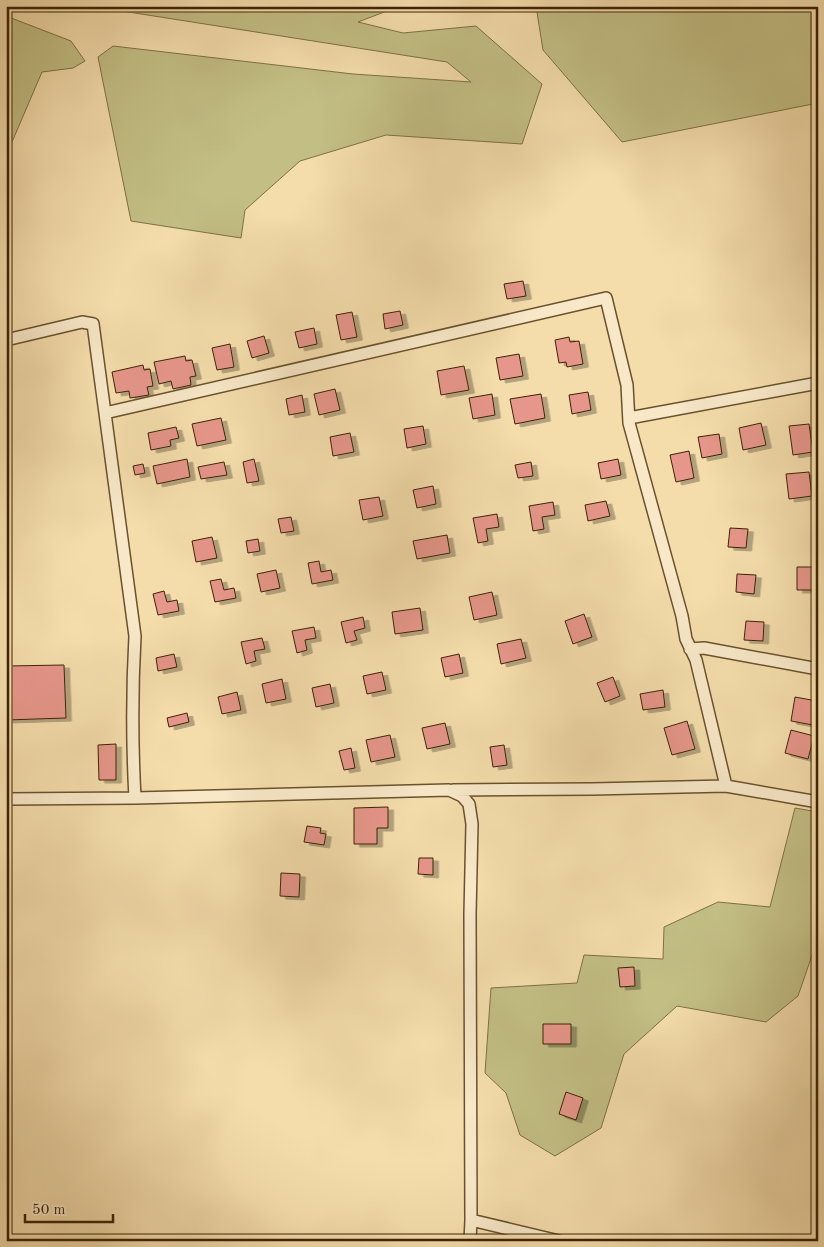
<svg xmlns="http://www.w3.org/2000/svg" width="824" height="1247" font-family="'Old Standard TT',serif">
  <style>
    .green { fill: #c2be84; stroke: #7f7044 }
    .building { fill: #e6968a; stroke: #3c2305; filter: url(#shadow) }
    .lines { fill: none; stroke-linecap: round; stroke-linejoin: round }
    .street-casing { stroke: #6a512e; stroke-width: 14 }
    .street { stroke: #f8e8c8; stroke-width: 11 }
  </style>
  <defs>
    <filter id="shadow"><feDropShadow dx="5.5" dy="3" stdDeviation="0" flood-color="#0004"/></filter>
  </defs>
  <rect width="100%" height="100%" fill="#f4dcab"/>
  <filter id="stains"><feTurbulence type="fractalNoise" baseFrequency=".004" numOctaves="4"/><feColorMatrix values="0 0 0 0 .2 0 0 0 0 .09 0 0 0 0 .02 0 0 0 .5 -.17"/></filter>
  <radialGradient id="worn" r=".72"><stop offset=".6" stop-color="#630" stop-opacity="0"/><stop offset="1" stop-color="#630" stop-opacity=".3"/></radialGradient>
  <!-- green -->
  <path class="green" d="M112 6H400L358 22 403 33 476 26 542 84 522 144 386 135 300 161 245 210 241 238 131 221 98 57 113 46 353 74 471 82 447 62 122 11Z
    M536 6H818V103L622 142 543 50Z
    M6 16 71 41 85 61 73 68 42 72 6 156Z
    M795 808 818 812V938L798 996 766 1022 677 1006 624 1054 601 1128 555 1156 520 1135 506 1093 485 1073 491 988 577 983 584 955 663 959 664 927 718 902 770 907Z"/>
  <!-- building -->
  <path class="building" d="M523 281 526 296 507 299 504 284Z
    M400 311 403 325 385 329 383 314Z
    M352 312 357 337 341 340 336 315Z
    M314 328 317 344 299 348 295 332Z
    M264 336 269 353 252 358 247 341Z
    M569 337 570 342 579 341 583 364 567 367 566 362 559 363 555 340Z
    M230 344 234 367 217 370 212 348Z
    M519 354 523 376 500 380 496 358Z
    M185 356 186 361 192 360 196 376 190 377 191 385 173 389 171 381 159 384 154 362Z
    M143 365 144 370 150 369 153 386 147 387 149 395 130 398 129 391 116 393 112 372Z
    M464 366 469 390 441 395 437 371Z
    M335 389 340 410 319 415 314 394Z
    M588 392 591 410 572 414 569 395Z
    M492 394 495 415 473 419 469 398Z
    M541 394 545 418 515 424 510 399Z
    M302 395 305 412 289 415 286 399Z
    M221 418 226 440 197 446 192 424Z
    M761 423 766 445 743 450 739 428Z
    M809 424 813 452 793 455 789 426Z
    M423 426 426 444 407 448 404 429Z
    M176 427 179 438 170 440 171 446 151 450 148 433Z
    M350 433 354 452 333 456 330 437Z
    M719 434 722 454 702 458 698 437Z
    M689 451 694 478 676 482 670 455Z
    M187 459 190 477 157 484 153 466Z
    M254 459 259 481 247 483 243 462Z
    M618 459 621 475 601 479 598 463Z
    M224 462 227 475 201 479 198 467Z
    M531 462 533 476 518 478 515 465Z
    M143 464 145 473 135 475 133 466Z
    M809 472 812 496 789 499 786 474Z
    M433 486 436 504 417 508 413 490Z
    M379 497 383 516 363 520 359 500Z
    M606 501 610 516 588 521 585 505Z
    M553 502 555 515 542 517 544 529 533 531 529 506Z
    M497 514 499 527 486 529 488 541 478 543 473 518Z
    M291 517 294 531 281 533 278 519Z
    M730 528 748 529 746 548 728 547Z
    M447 535 450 553 417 559 413 541Z
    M212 537 217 558 196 562 192 541Z
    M258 539 260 551 248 553 246 541Z
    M319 561 321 572 331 570 333 580 312 584 308 563Z
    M797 567H818V590H797Z
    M276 570 280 588 261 592 257 574Z
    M737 574 756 575 754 594 736 592Z
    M221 579 224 590 234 588 236 598 215 602 210 581Z
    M164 591 167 602 177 600 179 611 158 615 153 594Z
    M492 592 497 615 474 620 469 597Z
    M420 608 423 630 395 634 392 612Z
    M584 614 592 637 573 644 565 621Z
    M363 617 365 628 354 631 357 640 346 643 341 622Z
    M746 621 764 622 763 641 744 640Z
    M314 627 316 638 305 640 307 650 297 653 292 631Z
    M262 638 265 649 254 651 256 661 246 664 241 642Z
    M521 639 526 658 501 664 497 644Z
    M174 654 177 667 158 671 156 658Z
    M459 654 463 673 445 677 441 658Z
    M64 665 66 718 6 720V666Z
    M382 672 386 690 367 694 363 676Z
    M613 677 620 696 605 702 597 683Z
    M282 679 286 699 266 703 262 684Z
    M330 684 334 703 316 707 312 688Z
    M663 690 665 707 643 710 640 694Z
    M237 692 241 710 222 714 218 697Z
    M795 697 817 701 813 725 791 721Z
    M187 713 189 722 169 727 167 718Z
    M687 721 695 749 672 755 664 728Z
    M445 723 450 744 427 749 422 728Z
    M791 730 814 736 808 759 785 753Z
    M390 735 395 757 371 762 366 740Z
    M116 744V780H99L98 745Z
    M504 745 507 765 493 767 490 747Z
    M351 748 355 768 344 770 339 751Z
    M388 807V828H377V844H354V808Z
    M307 826 321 828 320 833 326 834 324 845 304 842Z
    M419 858H433V875L418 874Z
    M281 873 300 874 299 897 280 896Z
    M634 967 635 986 620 987 618 968Z
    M543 1024H571V1044H543Z
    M566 1092 583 1098 576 1120 559 1114Z"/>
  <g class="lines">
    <!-- street casing -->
    <g class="street-casing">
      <path id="street" d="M6 340 82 322 93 324 135 636C132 690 132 744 135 798
        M105 413 606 298 627 385 629 423 682 616 686 639 696 660 726 786
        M629 418 818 383
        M690 649 704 648 818 669
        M453 790 592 789 726 786 818 802
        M6 799 135 798 449 790 462 796 469 804 472 824 470 914 471 1220 470 1241
        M471 1220 559 1241"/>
    </g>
    <!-- street -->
    <use href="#street" class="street"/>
  </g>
  <!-- margin -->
  <rect width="824" height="1247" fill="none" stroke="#f4dcab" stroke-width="25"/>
  <rect x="8" y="8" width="809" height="1232" fill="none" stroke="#3c2305" stroke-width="2.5"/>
  <rect x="12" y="12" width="799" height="1222" fill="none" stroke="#3c2305"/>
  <!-- scale -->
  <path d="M25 1214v8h88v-8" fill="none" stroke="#3c2305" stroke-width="2.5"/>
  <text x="32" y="1214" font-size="15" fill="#3c2305" stroke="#f8e8c8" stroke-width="4" paint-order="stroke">50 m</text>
  <rect width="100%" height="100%" filter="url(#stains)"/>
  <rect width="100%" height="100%" fill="url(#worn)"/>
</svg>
